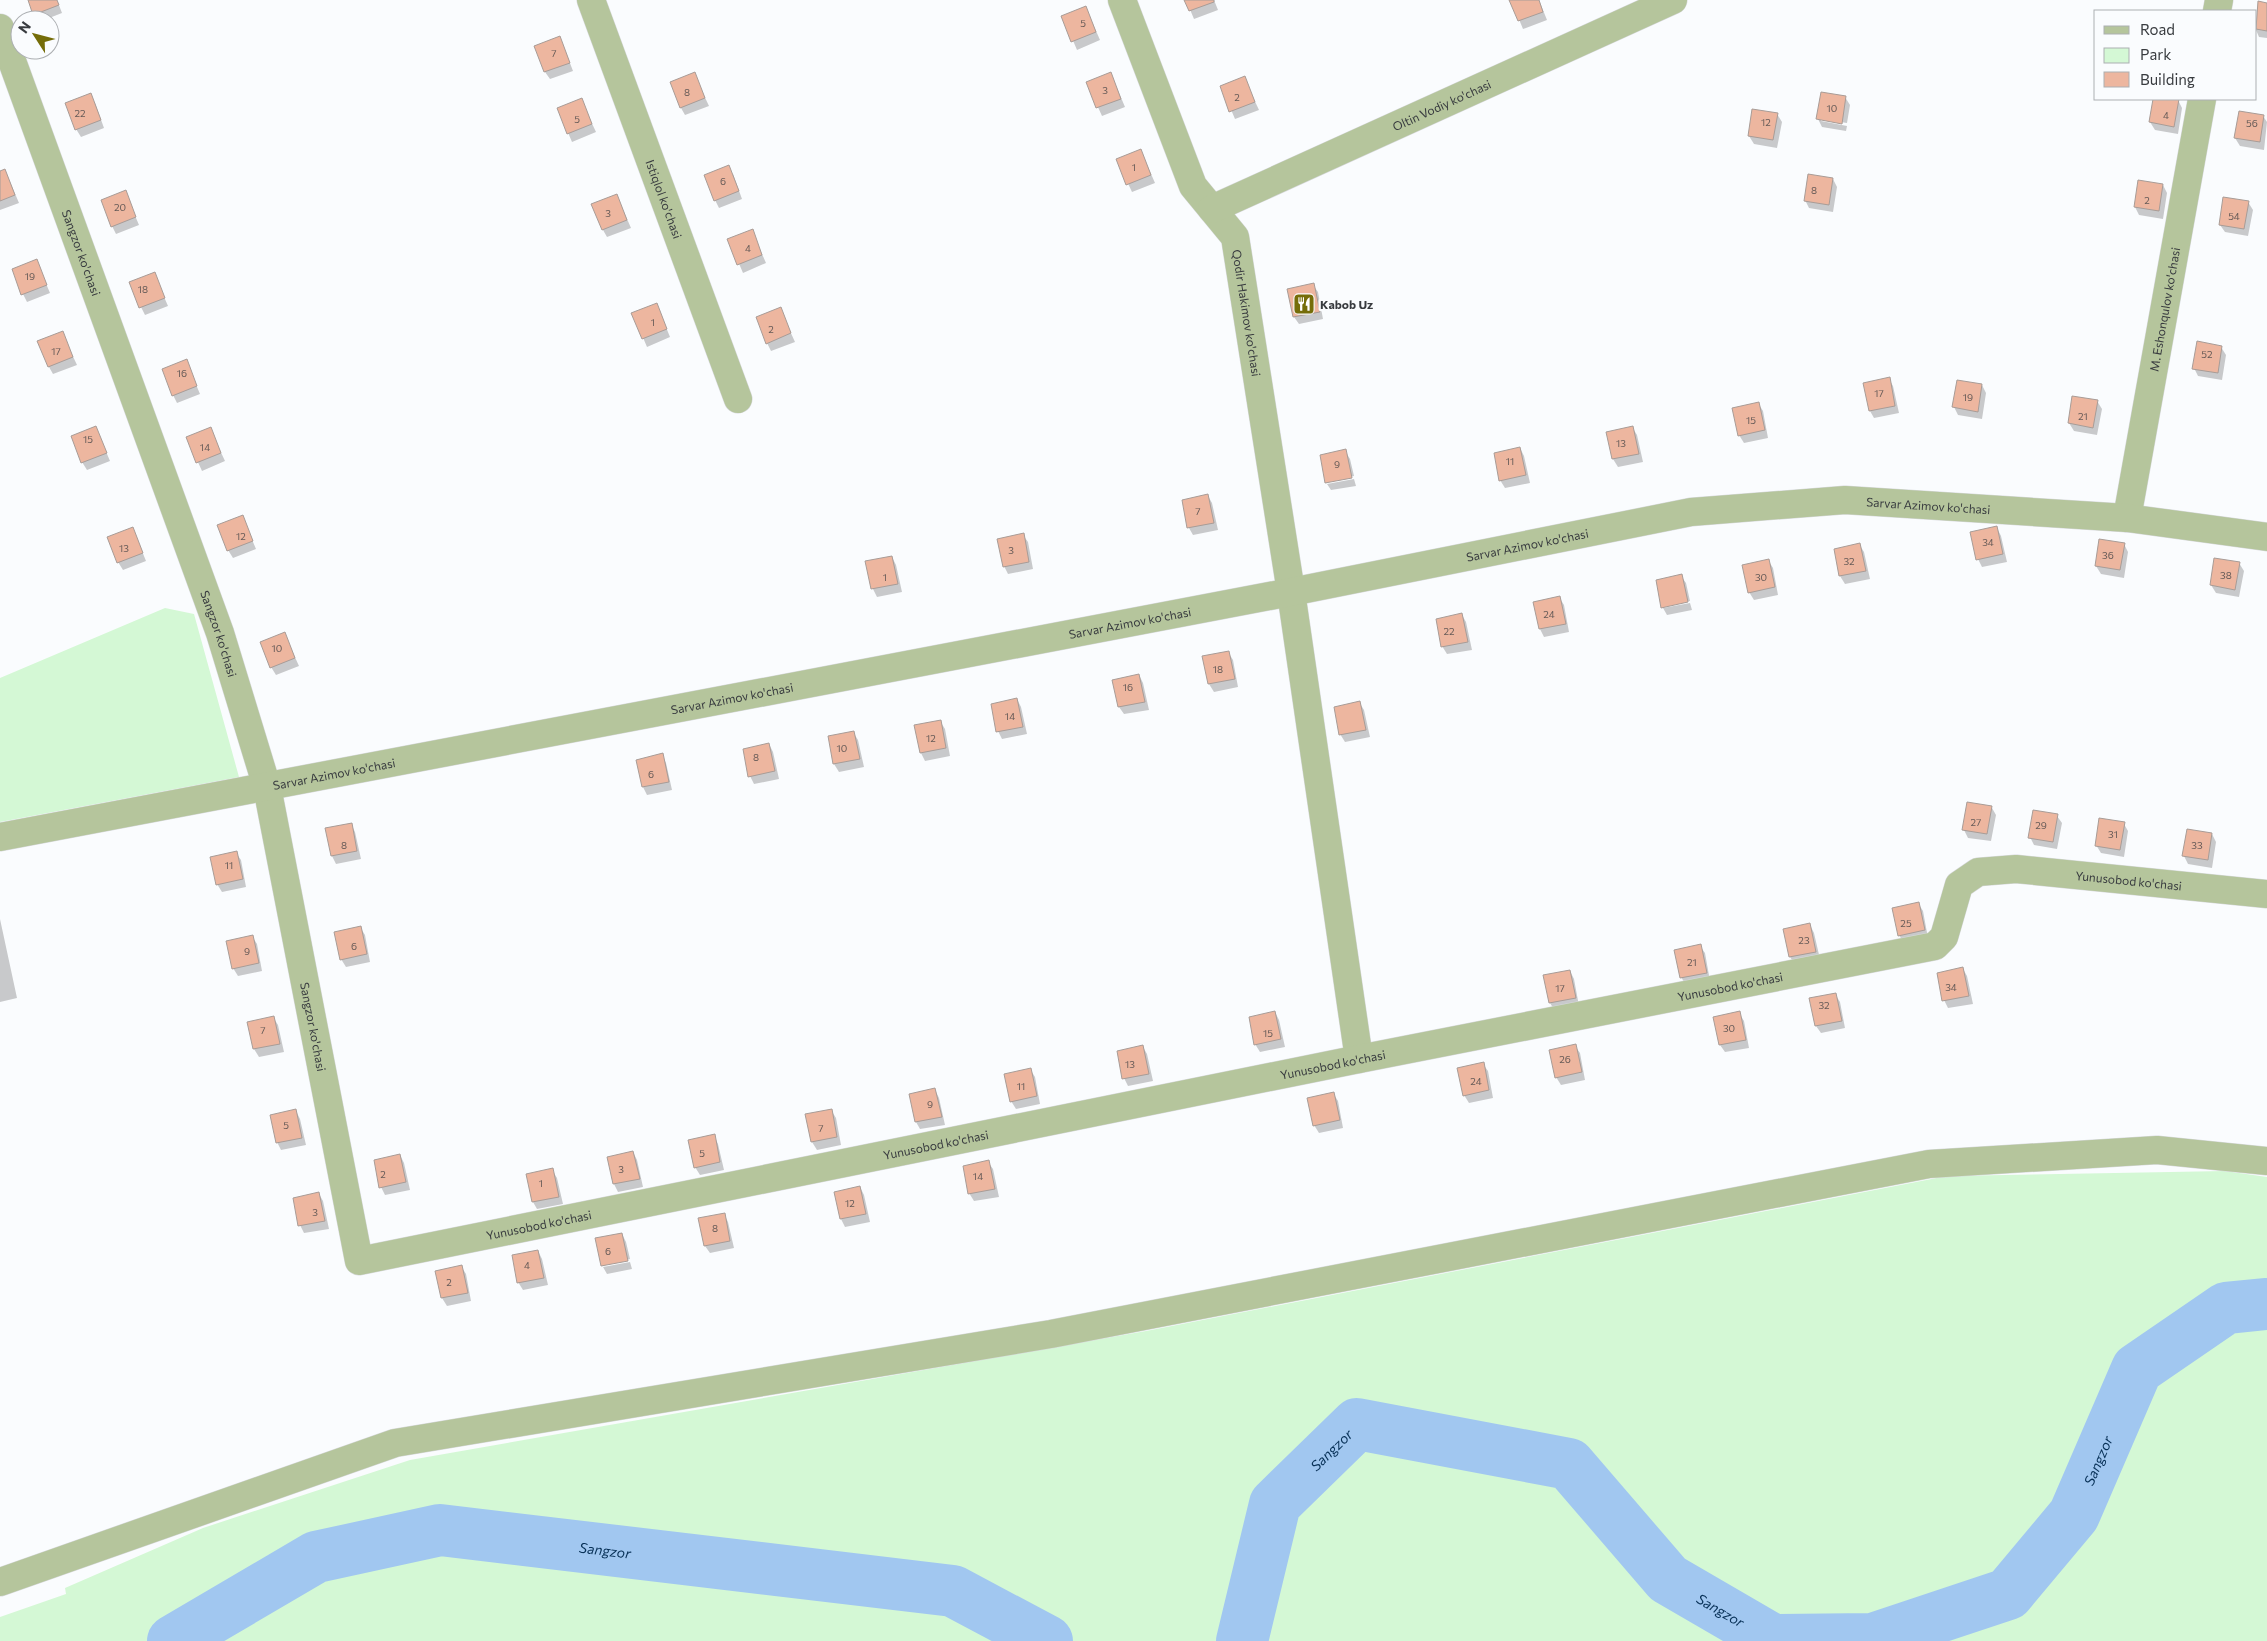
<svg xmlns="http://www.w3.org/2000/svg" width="2267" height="1641" font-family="Commissioner,sans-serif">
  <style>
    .green { fill: #d4f8d5 }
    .shadow { fill: #0003 }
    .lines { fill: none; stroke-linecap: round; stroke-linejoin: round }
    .river { stroke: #a1c7f0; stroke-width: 52 }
    .building { fill: #edb69f; stroke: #a89c97 }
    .minor-casing { stroke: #d7d9dc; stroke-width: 29 }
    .minor { stroke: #b5c59c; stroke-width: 28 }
    .labels { text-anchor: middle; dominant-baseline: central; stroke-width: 4.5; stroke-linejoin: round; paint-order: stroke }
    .number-label { font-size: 10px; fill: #655a57 }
    .street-label { font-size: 12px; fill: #383b3f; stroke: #fafcfe }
    .poi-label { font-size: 12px; font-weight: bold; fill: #383b3f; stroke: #fafcfe; text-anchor: start }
    .water-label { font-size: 14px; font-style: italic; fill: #083157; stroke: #fafcfe }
  </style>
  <rect width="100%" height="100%" fill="#fafcfe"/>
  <!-- green -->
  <path class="green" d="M165 608 194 614 239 777 0 822V678Z
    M2225 1171 2267 1177V1641H0V1617L66 1594 65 1588 203 1528 410 1460 1146 1331 1947 1176Z"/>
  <!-- shadow -->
  <path class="shadow" d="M29 0H57L62 13 44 20H38Z
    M1186 0H1214L1218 10 1194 19Z
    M1511 0H1539L1547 20 1523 29Z
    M2259 3 2267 4V38L2259 37 2256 30Z
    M1086 8 1100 40 1077 50 1063 17Z
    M563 45 573 71 550 79 545 72Z
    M694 74 709 106 685 115 681 108Z
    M1111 74 1125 107 1102 116 1087 83Z
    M1244 78 1259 110 1235 119 1221 86Z
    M1845 97 1850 105 1847 123 1821 119V121L1847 126 1846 131 1822 127 1818 119Z
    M2154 99 2178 100 2182 108 2178 134 2155 130 2150 122Z
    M581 100 596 132 572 142 558 109Z
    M95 103 104 128 81 137 76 129Z
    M1777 114 1782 122 1777 148 1754 144 1749 136Z
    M2263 116 2267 122 2264 150 2240 146 2235 138Z
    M1141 151 1155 183 1132 192 1117 160Z
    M5 170 19 203 0 210V172Z
    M733 174 742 199 719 208 715 200Z
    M1833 179 1837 187 1833 212 1809 208 1805 200Z
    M2163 185 2167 193 2163 219 2139 215 2135 207Z
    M125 192 139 225 116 234 112 226Z
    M617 196 631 228 607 237 603 230Z
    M2248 202 2253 210 2248 236 2225 232 2220 225Z
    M752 231 766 263 743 273 729 240Z
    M36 260 50 293 27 302 23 294Z
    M154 274 168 306 145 315 141 307Z
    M1313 285 1318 292 1323 319 1299 324 1294 317Z
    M657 305 670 337 647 347 633 314Z
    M780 309 795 342 771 351 767 343Z
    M62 333 77 365 53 374 49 367Z
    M2221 347 2226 355 2222 380 2198 376 2194 368Z
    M186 361 200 394 177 403 173 395Z
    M1889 379 1893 386 1899 413 1874 418 1870 411Z
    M1982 385 1986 393 1982 419 1958 415 1954 407Z
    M2097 401 2102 409 2097 435 2074 431 2069 423Z
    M1758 403 1763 411 1768 438 1744 443 1739 435Z
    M1632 427 1637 435 1643 462 1618 467 1613 459 1608 433Z
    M96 428 110 461 87 470 82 462Z
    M210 429 225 461 202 471 187 438Z
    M1520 448 1524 456 1530 483 1505 488 1500 480Z
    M1345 451 1350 459 1354 476 1327 481V484L1321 456Z
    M1354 479 1356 486 1331 490 1327 484Z
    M1208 496 1212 503 1218 530 1193 535 1189 528Z
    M242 516 256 549 233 558 228 550Z
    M1997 528 2001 536 2007 562 1982 567 1978 559Z
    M1023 535 1028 542 1033 569 1008 574 1004 566Z
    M136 536 146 561 123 570 118 562Z
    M1859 544 1864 552 1870 579 1845 584 1840 576 1835 550Z
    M2124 544 2128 552 2124 578 2101 574 2096 566Z
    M892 557 896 565 902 592 877 597 873 589 867 562Z
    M1768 560 1773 568 1778 595 1754 600 1749 592Z
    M2239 563 2244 571 2239 597 2216 593 2211 585Z
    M1681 576 1686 583 1690 601 1663 606V608L1657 581Z
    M1559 597 1564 605 1569 632 1544 637 1540 629 1535 602Z
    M1690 603 1692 610 1667 615 1663 608Z
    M1462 615 1466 622 1472 650 1447 654 1442 646Z
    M284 633 299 666 276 675 271 667Z
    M1228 652 1233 660 1238 687 1214 692 1209 684Z
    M1139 675 1143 683 1149 710 1124 714 1119 707Z
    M1017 699 1021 707 1027 734 1002 739 998 731Z
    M1359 702 1364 710 1370 737 1345 742 1340 734Z
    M940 721 945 729 950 756 925 761 921 753 915 726Z
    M853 732 858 740 864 767 839 772 834 764 829 737Z
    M769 744 773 752 779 779 754 784 750 776Z
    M662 755 666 763 672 790 647 795 643 787Z
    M1992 808 1996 815 1991 841 1968 838 1964 830Z
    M2057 816 2062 823 2057 849 2034 845 2030 837Z
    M351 824 355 832 361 859 336 864 332 856 326 829Z
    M2124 824 2128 831 2124 857 2101 853 2096 845Z
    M2212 834 2216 842 2212 868 2188 864 2184 856Z
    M236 853 241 860 246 887 222 892 217 884Z
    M1918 903 1923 911 1928 938 1904 943 1899 935Z
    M0 919 17 998 0 1002Z
    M1810 925 1814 933 1820 959 1795 964 1790 957Z
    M360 927 365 935 370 962 346 967 341 959Z
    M252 936 257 944 262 971 238 976 233 968Z
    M1700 946 1705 953 1710 981 1686 985 1681 977Z
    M1963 969 1967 976 1973 1004 1948 1008 1944 1000Z
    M1570 971 1574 979 1579 1006 1555 1011 1550 1003 1545 976Z
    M1835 994 1840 1002 1845 1028 1821 1033 1816 1026Z
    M1275 1012 1279 1020 1285 1047 1260 1052 1255 1044Z
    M1739 1013 1744 1021 1749 1048 1725 1052 1720 1045Z
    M273 1017 278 1025 284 1052 259 1057 254 1049Z
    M1575 1046 1580 1053 1585 1080 1561 1085 1556 1077Z
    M1143 1047 1147 1054 1153 1081 1128 1086 1124 1078Z
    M1483 1064 1488 1071 1493 1098 1469 1103 1464 1095Z
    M1030 1069 1035 1077 1040 1104 1016 1109 1011 1101Z
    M935 1090 939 1098 945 1125 920 1129 916 1122Z
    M1333 1093 1338 1101 1343 1128 1319 1133 1314 1125Z
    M831 1110 836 1118 841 1145 817 1150 812 1142 806 1115Z
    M296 1111 300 1119 306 1145 281 1150 277 1142Z
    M714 1136 718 1144 724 1170 700 1175 695 1167Z
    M633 1152 637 1160 643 1187 618 1192 614 1184 608 1158Z
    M400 1155 404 1163 410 1190 385 1195 381 1187Z
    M988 1162 993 1169 999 1197 974 1201 969 1193Z
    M552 1170 557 1178 563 1204 537 1209 533 1202Z
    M860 1187 864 1195 870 1222 845 1227 841 1219Z
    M319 1194 323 1201 329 1229 304 1233 300 1225Z
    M724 1214 728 1222 734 1248 710 1253 705 1246Z
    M622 1234 626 1242 630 1259 603 1265V1267L597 1239Z
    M538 1251 542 1259 548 1285 523 1290 518 1282Z
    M630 1262 632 1269 607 1274 603 1267Z
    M461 1266 466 1274 471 1301 447 1306 442 1298 436 1271Z"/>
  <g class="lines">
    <!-- river -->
    <g class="river">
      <path id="s1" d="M173 1641 316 1557 440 1530 953 1591 1047 1641"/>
      <path id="s2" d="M1242 1641 1275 1504 1357 1424 1569 1464 1668 1579 1773 1640 1873 1639 2008 1594 2074 1515 2137 1369 2226 1308 2267 1304"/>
    </g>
  </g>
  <!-- building -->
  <path class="building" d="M28 0H57L59 5 33 15Z
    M1184 0H1214V2L1189 11Z
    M1509 0H1539L1543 12 1518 21Z
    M2258 1 2267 3V31L2256 29Z
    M1086 6 1096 32 1071 42 1061 16Z
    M560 36 570 63 544 72 534 46Z
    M695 72 705 98 680 108 670 82Z
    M1111 72 1121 99 1096 108 1086 82Z
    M1245 76 1255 102 1229 112 1220 86Z
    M1821 92 1846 96 1842 124 1816 119Z
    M91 93 101 120 75 130 65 103Z
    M582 98 592 124 567 134 557 108Z
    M2153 99H2179L2174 127 2149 122Z
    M1752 109 1778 113 1773 140 1748 136Z
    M2239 111 2264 115 2260 142 2234 138Z
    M1141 149 1151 175 1126 185 1116 159Z
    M729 165 739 191 714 201 704 175Z
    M5 169 15 195 0 201V171Z
    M1808 174 1833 178 1829 205 1804 201Z
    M2138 180 2163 184 2159 211 2134 207Z
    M126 190 136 217 111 227 101 200Z
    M617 194 627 220 602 230 591 204Z
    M2223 197 2249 201 2244 229 2219 225Z
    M753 229 762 255 737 265 727 239Z
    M37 259 47 285 21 295 12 269Z
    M155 272 165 298 139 308 129 282Z
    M1314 283 1320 312 1293 317 1287 289Z
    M657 303 667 329 642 339 631 313Z
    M781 307 791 333 766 344 756 317Z
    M63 331 73 357 48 367 37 341Z
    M2197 341 2222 346 2218 373 2192 369Z
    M187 359 197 386 172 396 162 369Z
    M1890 377 1895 406 1869 411 1863 383Z
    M1957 380 1982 384 1978 412 1952 407Z
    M2072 396 2098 400 2093 428 2068 423Z
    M1759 402 1765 430 1738 436 1732 408Z
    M96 426 107 453 81 463 71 436Z
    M1633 426 1639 454 1612 459 1606 432Z
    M211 427 221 453 196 463 186 437Z
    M1520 447 1526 475 1499 481 1494 453Z
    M1346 449 1352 478 1325 483 1320 455Z
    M1208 494 1214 523 1187 528 1182 500Z
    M243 515 253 541 227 551 217 525Z
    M1997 526 2003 554 1976 560 1970 532Z
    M133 527 143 553 117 563 107 537Z
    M1024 533 1029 562 1003 567 997 539Z
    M2099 539 2125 543 2120 570 2095 566Z
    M1860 543 1866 571 1839 576 1834 549Z
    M892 556 898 584 871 589 865 561Z
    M2214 558 2240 562 2235 590 2210 585Z
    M1769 559 1775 587 1748 593 1742 565Z
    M1682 574 1688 602 1661 608 1656 580Z
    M1560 596 1566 624 1539 629 1533 602Z
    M1462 613 1468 642 1441 647 1436 619Z
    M285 632 295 658 270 668 260 642Z
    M1229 651 1235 679 1208 684 1202 656Z
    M1139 674 1145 702 1118 707 1112 680Z
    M1017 698 1023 727 996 732 991 704Z
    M1360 701 1366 730 1339 735 1334 707Z
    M941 720 946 748 920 753 914 725Z
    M854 731 860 759 833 764 828 736Z
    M769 743 775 771 748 777 743 749Z
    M663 753 669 782 642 787 636 760Z
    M1967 802 1992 806 1987 834 1962 830Z
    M2033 810 2058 814 2053 842 2028 838Z
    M2099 818 2125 822 2120 850 2095 846Z
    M352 823 357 851 331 856 325 828Z
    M2187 829 2212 833 2208 860 2182 856Z
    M237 851 243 879 216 885 210 857Z
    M1919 902 1925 930 1898 936 1892 908Z
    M1810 923 1816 952 1789 957 1783 929Z
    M361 926 367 954 340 960 334 932Z
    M253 935 259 963 232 969 226 941Z
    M1701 944 1707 973 1680 978 1674 950Z
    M1963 967 1969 996 1942 1001 1937 973Z
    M1570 970 1576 998 1549 1003 1543 975Z
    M1836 993 1842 1021 1815 1026 1809 998Z
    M1275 1011 1281 1039 1254 1045 1249 1017Z
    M1740 1011 1746 1040 1719 1045 1713 1017Z
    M274 1016 280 1044 253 1049 247 1022Z
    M1576 1044 1582 1072 1555 1078 1549 1050Z
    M1143 1045 1149 1074 1122 1079 1117 1051Z
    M1484 1062 1489 1090 1463 1096 1457 1068Z
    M1031 1068 1037 1096 1010 1102 1004 1074Z
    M935 1088 942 1117 915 1122 909 1094Z
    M1334 1092 1340 1120 1313 1126 1307 1098Z
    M296 1109 302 1138 276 1143 270 1115Z
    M832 1109 837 1137 811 1142 805 1114Z
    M715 1134 720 1162 694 1168 688 1140Z
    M633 1151 640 1179 613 1184 607 1157Z
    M400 1154 406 1182 379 1188 374 1160Z
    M989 1160 995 1189 968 1194 963 1166Z
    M553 1168 559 1197 532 1202 526 1174Z
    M860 1186 866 1214 840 1219 834 1192Z
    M319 1192 325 1221 298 1226 293 1198Z
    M725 1213 730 1241 704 1246 698 1218Z
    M622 1233 628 1261 601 1266 595 1238Z
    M538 1250 544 1278 517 1283 512 1255Z
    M462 1265 468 1293 441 1298 435 1271Z"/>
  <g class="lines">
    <!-- minor casing -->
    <g class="minor-casing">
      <g id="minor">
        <path id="s3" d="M591 0 738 399"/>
        <path id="s4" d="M1122 0 1193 186 1235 237 1291 592 1359 1059"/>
        <path d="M2217 11 2219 0"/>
        <path id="s5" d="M0 28 220 633 267 787 359 1261 1359 1059 1935 946 1944 937 1959 885 1978 872 2016 869 2267 894"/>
        <path id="s6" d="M1212 209 1673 0"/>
        <path id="s7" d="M2127 518 2202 99"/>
        <path id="s8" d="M0 837 1291 592 1691 512 1845 500 2127 518 2267 537"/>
        <path d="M0 1582 395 1443 1051 1334 1929 1164 2157 1150 2267 1161"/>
      </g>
    </g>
    <!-- minor -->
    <use href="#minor" class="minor"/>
  </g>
  <!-- icons -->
  <defs>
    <g id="restaurant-square" transform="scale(1.125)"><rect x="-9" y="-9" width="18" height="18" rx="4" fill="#756d09" stroke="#fafcfe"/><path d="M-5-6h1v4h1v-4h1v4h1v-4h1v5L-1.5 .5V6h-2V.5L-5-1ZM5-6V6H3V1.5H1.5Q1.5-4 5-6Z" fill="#fff"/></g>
  </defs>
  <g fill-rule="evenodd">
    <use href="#restaurant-square" x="1304" y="304"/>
  </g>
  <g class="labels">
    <!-- number labels -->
    <g class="number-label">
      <text x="1083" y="23">5</text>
      <text x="554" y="53">7</text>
      <text x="1105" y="90">3</text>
      <text x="687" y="92">8</text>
      <text x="1237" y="97">2</text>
      <text x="1832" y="108">10</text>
      <text x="80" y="113">22</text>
      <text x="2166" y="115">4</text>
      <text x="577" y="119">5</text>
      <text x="1766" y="122">12</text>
      <text x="2252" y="123">56</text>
      <text x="1134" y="167">1</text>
      <text x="723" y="181">6</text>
      <text x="1814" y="190">8</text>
      <text x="2147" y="200">2</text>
      <text x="120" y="207">20</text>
      <text x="608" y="213">3</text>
      <text x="2234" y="216">54</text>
      <text x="748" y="248">4</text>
      <text x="30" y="276">19</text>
      <text x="143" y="289">18</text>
      <text x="653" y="322">1</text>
      <text x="771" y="329">2</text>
      <text x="56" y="351">17</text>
      <text x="2207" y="354">52</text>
      <text x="182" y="373">16</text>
      <text x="1879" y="393">17</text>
      <text x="1968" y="397">19</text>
      <text x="2083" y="416">21</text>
      <text x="1751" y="420">15</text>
      <text x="88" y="439">15</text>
      <text x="1621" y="443">13</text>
      <text x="205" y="447">14</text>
      <text x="1510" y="461">11</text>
      <text x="1337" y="464">9</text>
      <text x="1198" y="511">7</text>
      <text x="241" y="536">12</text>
      <text x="1988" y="542">34</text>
      <text x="124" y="548">13</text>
      <text x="1011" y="550">3</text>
      <text x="2108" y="555">36</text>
      <text x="1849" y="561">32</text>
      <text x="2226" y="575">38</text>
      <text x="885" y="577">1</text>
      <text x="1761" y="577">30</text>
      <text x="1549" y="614">24</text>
      <text x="1449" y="631">22</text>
      <text x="277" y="648">10</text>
      <text x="1218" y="669">18</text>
      <text x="1128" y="687">16</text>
      <text x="1010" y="716">14</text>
      <text x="931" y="738">12</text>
      <text x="842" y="748">10</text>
      <text x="756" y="757">8</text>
      <text x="651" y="774">6</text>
      <text x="1976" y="822">27</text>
      <text x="2041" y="825">29</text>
      <text x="2113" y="834">31</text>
      <text x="344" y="845">8</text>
      <text x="2197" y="845">33</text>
      <text x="229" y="865">11</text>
      <text x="1906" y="923">25</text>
      <text x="1804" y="940">23</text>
      <text x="354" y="946">6</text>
      <text x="247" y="951">9</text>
      <text x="1692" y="962">21</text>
      <text x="1951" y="987">34</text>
      <text x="1560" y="988">17</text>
      <text x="1824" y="1005">32</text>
      <text x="1729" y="1028">30</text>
      <text x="263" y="1030">7</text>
      <text x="1268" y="1033">15</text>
      <text x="1565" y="1059">26</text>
      <text x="1130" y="1064">13</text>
      <text x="1476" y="1081">24</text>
      <text x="1021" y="1086">11</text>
      <text x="930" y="1104">9</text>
      <text x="286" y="1125">5</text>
      <text x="821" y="1128">7</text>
      <text x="702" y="1153">5</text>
      <text x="621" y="1169">3</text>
      <text x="383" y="1174">2</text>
      <text x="978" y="1176">14</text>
      <text x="541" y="1183">1</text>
      <text x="850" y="1203">12</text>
      <text x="315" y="1212">3</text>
      <text x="715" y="1228">8</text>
      <text x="608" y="1251">6</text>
      <text x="527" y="1265">4</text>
      <text x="449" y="1282">2</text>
    </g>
    <!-- street labels -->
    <g class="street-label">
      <text stroke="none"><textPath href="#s6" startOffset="252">Oltin Vodiy ko'chasi</textPath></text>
      <text stroke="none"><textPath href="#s3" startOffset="212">Istiqlol ko'chasi</textPath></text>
      <text stroke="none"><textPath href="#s5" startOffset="239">Sangzor ko'chasi</textPath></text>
      <text stroke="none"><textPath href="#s7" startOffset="212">M. Eshonqulov ko'chasi</textPath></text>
      <text stroke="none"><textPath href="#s4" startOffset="342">Qodir Hakimov ko'chasi</textPath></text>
      <text stroke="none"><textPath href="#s8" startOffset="1960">Sarvar Azimov ko'chasi</textPath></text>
      <text stroke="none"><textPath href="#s8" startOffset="1555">Sarvar Azimov ko'chasi</textPath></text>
      <text stroke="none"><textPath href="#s8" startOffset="1150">Sarvar Azimov ko'chasi</textPath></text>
      <text stroke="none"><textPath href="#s5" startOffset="644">Sangzor ko'chasi</textPath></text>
      <text stroke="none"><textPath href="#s8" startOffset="745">Sarvar Azimov ko'chasi</textPath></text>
      <text stroke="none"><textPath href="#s8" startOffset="340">Sarvar Azimov ko'chasi</textPath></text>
      <text stroke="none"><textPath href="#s5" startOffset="3136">Yunusobod ko'chasi</textPath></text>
      <text stroke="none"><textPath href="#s5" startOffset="2686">Yunusobod ko'chasi</textPath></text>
      <text stroke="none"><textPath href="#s5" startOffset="1049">Sangzor ko'chasi</textPath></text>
      <text stroke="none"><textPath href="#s5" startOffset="2281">Yunusobod ko'chasi</textPath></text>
      <text stroke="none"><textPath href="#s5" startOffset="1876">Yunusobod ko'chasi</textPath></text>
      <text stroke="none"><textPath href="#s5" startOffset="1471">Yunusobod ko'chasi</textPath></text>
    </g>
    <!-- poi labels -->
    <g class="poi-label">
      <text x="1320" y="304">Kabob Uz</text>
    </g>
    <!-- water labels -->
    <g class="water-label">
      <text stroke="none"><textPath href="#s2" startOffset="219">Sangzor</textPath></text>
      <text stroke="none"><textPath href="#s2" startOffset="1149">Sangzor</textPath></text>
      <text stroke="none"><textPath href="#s1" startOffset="459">Sangzor</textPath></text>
      <text stroke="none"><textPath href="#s2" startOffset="684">Sangzor</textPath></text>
    </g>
  </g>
  <!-- legend -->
  <rect x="2094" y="10" width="162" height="90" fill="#fafcfe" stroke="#acafb2"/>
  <rect x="2104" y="26" width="25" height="8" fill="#b5c59c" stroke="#acafb2"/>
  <text x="2140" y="35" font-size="15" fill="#383b3f">Road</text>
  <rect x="2104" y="48" width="25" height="15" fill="#d4f8d5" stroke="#acafb2"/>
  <text x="2140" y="60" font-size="15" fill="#383b3f">Park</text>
  <rect x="2104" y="72" width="25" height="15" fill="#edb69f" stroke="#acafb2"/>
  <text x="2140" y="85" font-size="15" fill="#383b3f">Building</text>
  <!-- north arrow -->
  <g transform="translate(35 35) rotate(306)"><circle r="24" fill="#fafcfe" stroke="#acafb2"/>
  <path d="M0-4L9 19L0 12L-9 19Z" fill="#756d09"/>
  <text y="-8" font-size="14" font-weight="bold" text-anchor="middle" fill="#383b3f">N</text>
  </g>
</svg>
